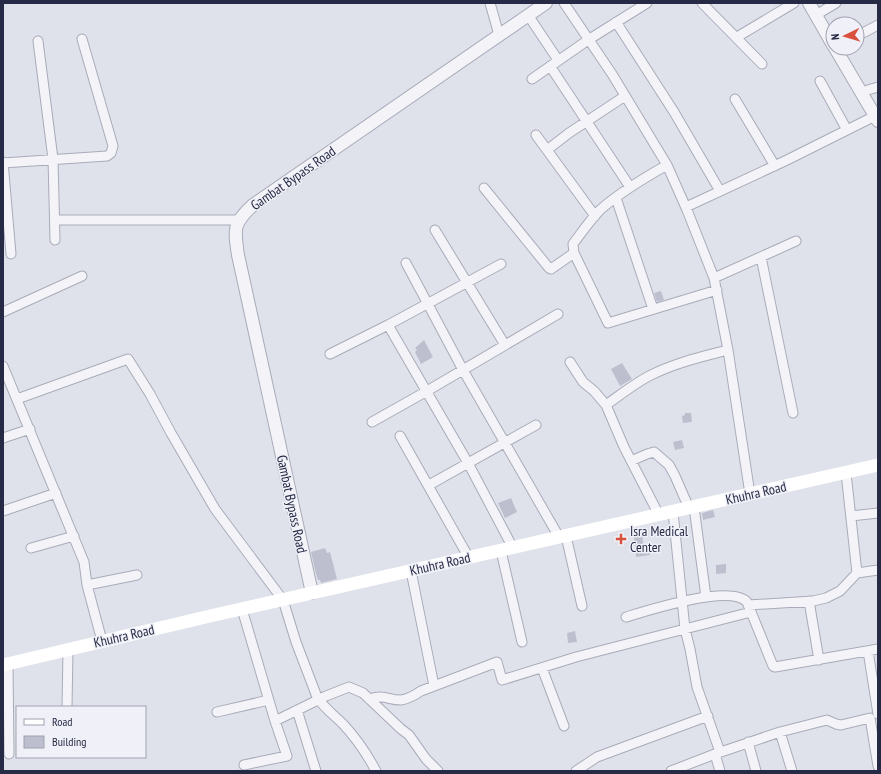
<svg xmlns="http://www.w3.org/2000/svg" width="881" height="774" font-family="'PT Sans Narrow',sans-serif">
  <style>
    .building { fill: #bdbfce }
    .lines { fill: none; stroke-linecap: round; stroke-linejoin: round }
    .minor-casing { stroke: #a8abb9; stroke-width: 11 }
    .tertiary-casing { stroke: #a8abb9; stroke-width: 14 }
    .minor { stroke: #f4f4f8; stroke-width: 9 }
    .tertiary { stroke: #f4f4f8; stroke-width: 12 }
    .secondary { stroke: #fff; stroke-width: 13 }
    .poi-dot { fill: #d9513c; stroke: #f0f1f8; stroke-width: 1.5 }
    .labels { text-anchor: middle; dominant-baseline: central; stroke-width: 3; stroke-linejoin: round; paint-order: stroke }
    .street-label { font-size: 14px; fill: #272a44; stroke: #f0f1f8 }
    .poi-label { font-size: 14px; fill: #272a44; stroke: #f0f1f8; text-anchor: start }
  </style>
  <rect width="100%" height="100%" fill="#e0e2eb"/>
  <!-- building -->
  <path class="building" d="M661 291 664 300 657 302 654 293Z
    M424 340 433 357 421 364 415 352 417 350 415 348Z
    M622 363 632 379 620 386 611 369Z
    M685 413H691L692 421 691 422 683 423 682 416 685 415Z
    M682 440 684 448 675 450 673 442Z
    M511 498 517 512 505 518 498 503Z
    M713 510 715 517 703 520 702 513Z
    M641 528 644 548 649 547 650 555 636 557 634 537 632 536 631 529Z
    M325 548 327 553 330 552 337 579 321 583 320 580H318L315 570 311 552Z
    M726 564V573L716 574V565Z
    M575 631 577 642 568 643 567 633Z"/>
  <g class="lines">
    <!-- minor casing -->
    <g class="minor-casing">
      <path id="minor" d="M490 3 499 35
        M564 3 612 74 667 165 687 210 714 278 728 350 750 494
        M702 3 762 64
        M528 15 558 60
        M816 15 836 3
        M616 22 674 112 720 191
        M857 36 878 25
        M737 37 794 3
        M38 41 53 159 55 240
        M550 66 630 187
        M532 79 588 40 647 3
        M820 81 847 130
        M861 92 878 87
        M735 99 775 166
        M536 135 595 216
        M547 150 569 133 625 96
        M3 162 11 254
        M3 163 107 156 111 153 113 146 82 39
        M484 188 549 268 551 269 574 253 573 244C582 232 590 220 600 210 620 192 644 178 667 165
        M616 198 653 309
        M686 207 787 160 875 116
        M56 220H238
        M435 230 505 345
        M574 253 608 323 717 290
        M761 257 793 413
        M406 263 463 370 559 537
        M714 278 796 241
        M3 312 82 276
        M388 325 468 463 513 548
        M330 354 388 325 501 264
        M570 362 583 382 594 391 606 405 624 447 659 515
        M3 366 84 562 87 585 102 641
        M17 399 128 359 150 394 171 433 215 509 283 600 296 642 317 697C324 708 334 715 343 724 356 738 367 754 376 771
        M606 405C620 395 634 384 649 376 674 363 701 357 728 350
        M372 422 427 391 558 314
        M400 436 469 558
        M3 438 30 429
        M631 461 647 454 654 452 669 465 675 476 689 508
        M846 473 857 573
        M429 485 536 425
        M694 507 706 597
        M3 511 56 493
        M673 512 685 629 690 649 697 687 720 752
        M851 516 878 513
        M566 536 582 606
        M31 548 74 536
        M501 551 522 642
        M411 571 434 686
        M87 585 137 575
        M809 601 819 660
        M748 605 813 601 826 598 840 591 857 573 878 570
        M242 609 275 721 287 756 244 765
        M626 617C649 610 730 584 747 602L773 666 775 667 878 649
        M868 651 878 714
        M8 664 9 754
        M542 668 564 726
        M369 699C386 694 387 700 401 700 409 699 415 695 421 691L497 662 502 680 576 657 751 612
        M67 707 68 650
        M297 710 316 771
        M217 712 269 700
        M275 721 326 696 349 687 363 693 401 729 409 735 426 759 438 771
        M780 732 792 771
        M748 742 756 771
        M715 754 720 771
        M576 771 597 757 708 716
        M671 771 715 754 780 732 827 720 836 724 841 725 870 718 878 766"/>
    </g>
    <!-- tertiary casing -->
    <g class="tertiary-casing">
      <path id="tertiary" d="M809 3 833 45
        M835 48 878 121
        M312 593 238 255C234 229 233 223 253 205L546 3"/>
    </g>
    <!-- minor -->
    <use href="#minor" class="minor"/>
    <!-- tertiary -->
    <use href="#tertiary" class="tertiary"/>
    <!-- secondary -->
    <path class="secondary" d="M3 665 210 616 878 465"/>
  </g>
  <!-- markers -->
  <path class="poi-dot" d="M619 533h4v4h4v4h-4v4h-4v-4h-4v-4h4z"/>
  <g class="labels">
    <!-- street labels -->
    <g class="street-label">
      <text transform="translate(293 178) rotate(-35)">Gambat Bypass Road</text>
      <text transform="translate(756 493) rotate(-13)">Khuhra Road</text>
      <text transform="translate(292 504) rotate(78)">Gambat Bypass Road</text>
      <text transform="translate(440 564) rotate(-13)">Khuhra Road</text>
      <text transform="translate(124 636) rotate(-13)">Khuhra Road</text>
    </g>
    <!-- poi labels -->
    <g class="poi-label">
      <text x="630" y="531">Isra Medical<tspan x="630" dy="16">Center</tspan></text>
    </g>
  </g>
  <!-- border -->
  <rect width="881" height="774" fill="none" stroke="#272a44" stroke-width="8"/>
  <!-- legend -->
  <rect x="16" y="706" width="130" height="52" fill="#f0f1f8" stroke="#a0a1b0"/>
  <rect x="24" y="719" width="20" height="6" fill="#ffffff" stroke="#a0a1b0"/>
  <text x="52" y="726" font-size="12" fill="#272a44">Road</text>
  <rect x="24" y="736" width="20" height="12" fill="#bdbfce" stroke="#a0a1b0"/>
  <text x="52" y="746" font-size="12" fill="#272a44">Building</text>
  <!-- north arrow -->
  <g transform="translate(845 36) rotate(265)"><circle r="19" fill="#f0f1f8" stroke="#a0a1b0"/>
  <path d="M0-3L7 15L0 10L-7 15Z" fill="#d9513c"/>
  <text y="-6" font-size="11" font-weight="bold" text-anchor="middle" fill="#272a44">N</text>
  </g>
</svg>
